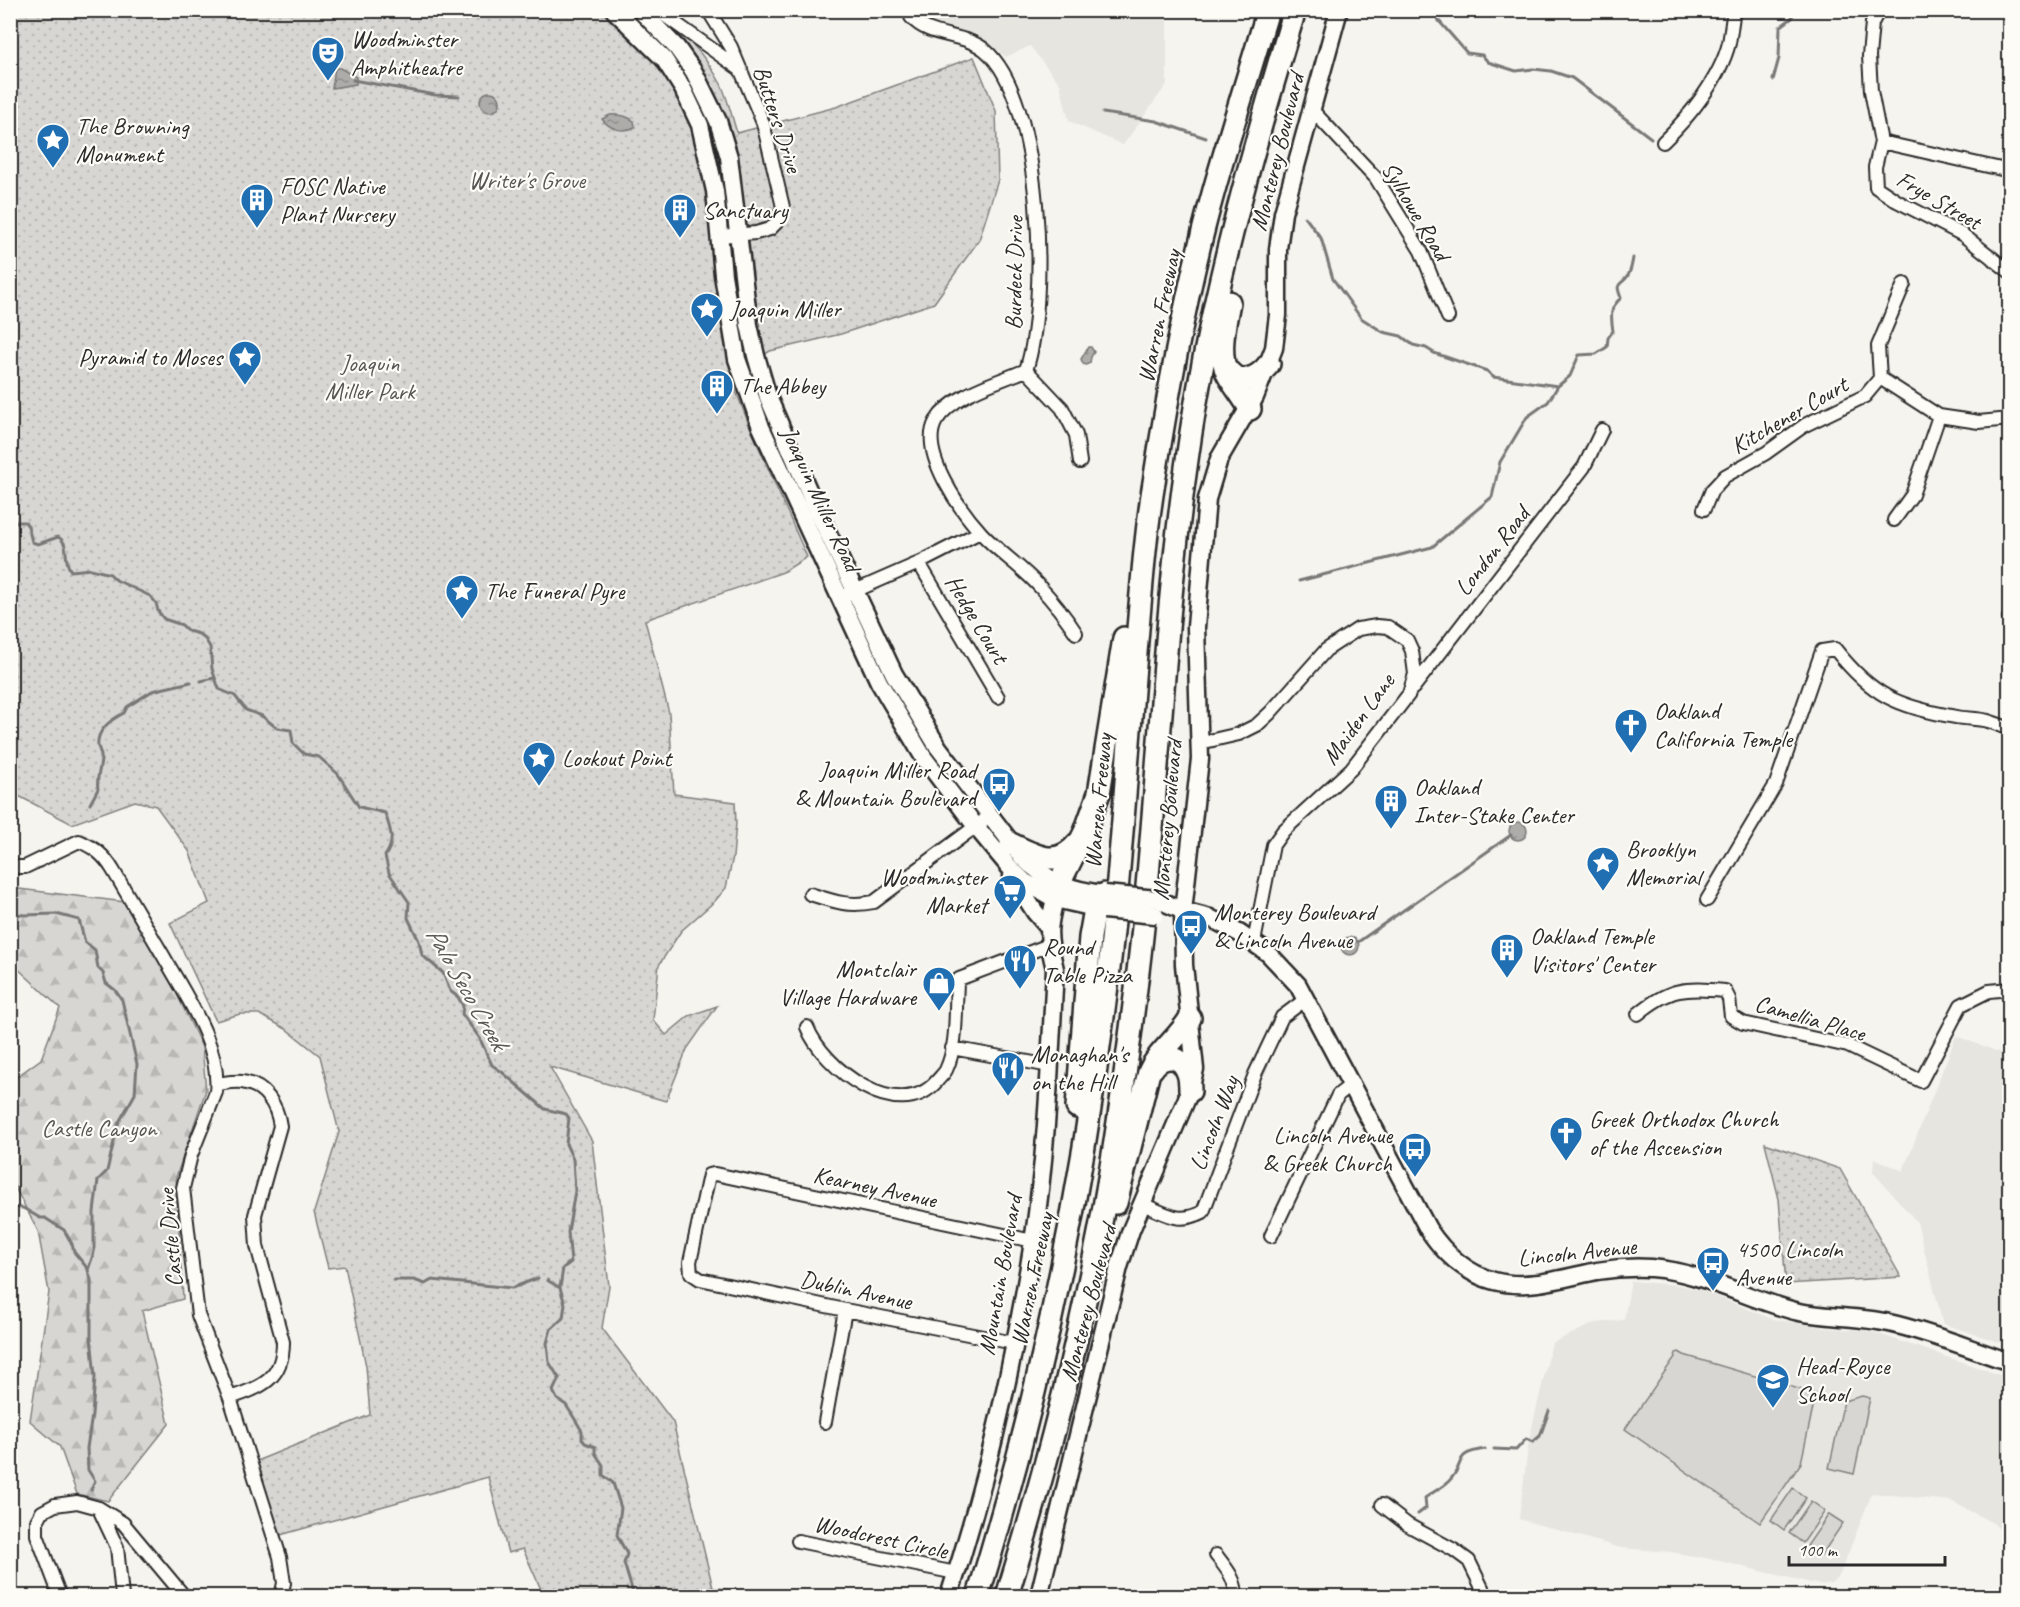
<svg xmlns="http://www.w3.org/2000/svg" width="2020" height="1607" font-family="Caveat,sans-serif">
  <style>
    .built { fill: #e6e5e0 }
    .grass { fill: #d7d6d2; stroke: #81807e; stroke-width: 1.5 }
    .forest { fill: url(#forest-firs); stroke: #81807e; stroke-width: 1.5 }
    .park { fill: url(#park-dots); stroke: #81807e; stroke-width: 1.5 }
    .water { fill: url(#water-ripples); stroke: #797877; stroke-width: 1.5 }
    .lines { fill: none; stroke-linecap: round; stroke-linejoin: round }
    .stream { stroke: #797877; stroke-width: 3 }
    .street-casing { stroke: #2b2b2b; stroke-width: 16 }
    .secondary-casing { stroke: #2b2b2b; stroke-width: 21 }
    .highway-casing { stroke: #2b2b2b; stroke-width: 26 }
    .street { stroke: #fdfcf7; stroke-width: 12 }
    .secondary { stroke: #fdfcf7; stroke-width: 16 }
    .highway { stroke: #fdfcf7; stroke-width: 21 }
    .secondary-bridge-casing { stroke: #2b2b2b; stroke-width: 21; stroke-linecap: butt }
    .secondary-bridge { stroke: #fdfcf7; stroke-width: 16 }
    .labels { text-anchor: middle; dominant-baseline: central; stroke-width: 4.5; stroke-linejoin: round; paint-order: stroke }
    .poi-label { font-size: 24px; fill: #2b2b2b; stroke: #fdfcf7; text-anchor: start }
    .street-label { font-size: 24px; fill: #2b2b2b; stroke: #fdfcf7 }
    .park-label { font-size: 24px; fill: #565655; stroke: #fdfcf7 }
    .water-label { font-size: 26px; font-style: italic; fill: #585857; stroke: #fdfcf7 }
  </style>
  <defs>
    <pattern id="forest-firs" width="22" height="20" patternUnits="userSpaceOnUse" patternTransform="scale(1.5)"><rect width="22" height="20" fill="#d7d6d2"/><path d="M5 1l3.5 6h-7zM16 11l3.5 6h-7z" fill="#b9b8b4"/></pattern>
    <pattern id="park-dots" width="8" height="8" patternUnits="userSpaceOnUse" patternTransform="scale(1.5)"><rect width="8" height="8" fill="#d7d6d2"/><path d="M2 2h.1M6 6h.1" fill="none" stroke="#b9b8b4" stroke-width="1.8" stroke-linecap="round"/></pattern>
    <pattern id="water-ripples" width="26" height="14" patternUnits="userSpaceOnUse" patternTransform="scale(1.5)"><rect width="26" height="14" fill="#adaca9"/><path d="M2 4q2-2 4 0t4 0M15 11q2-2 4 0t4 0" fill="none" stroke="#8d8c8a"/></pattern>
  </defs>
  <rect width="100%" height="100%" fill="#f5f4ef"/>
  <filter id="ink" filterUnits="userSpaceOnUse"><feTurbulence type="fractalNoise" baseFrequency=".0167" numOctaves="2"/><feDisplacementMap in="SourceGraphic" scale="12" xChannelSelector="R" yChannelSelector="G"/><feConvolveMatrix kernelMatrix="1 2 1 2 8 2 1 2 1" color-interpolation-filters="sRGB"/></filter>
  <g filter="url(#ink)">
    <!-- built -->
    <path class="built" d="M927 10 1167 11V84L1123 145 1069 121 1060 84 1030 46 1006 57 976 34 933 27 926 22 925 13Z
      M1956 1036 2009 1056V1345L1943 1324 1917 1222 1873 1172 1874 1158 1903 1171Z
      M1631 1281 1677 1285 1701 1290 1772 1319 1827 1328 1870 1331 2009 1378V1546L2005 1534 1993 1523 1951 1501 1872 1493 1840 1574 1831 1583 1820 1585 1711 1559 1671 1552 1621 1548 1519 1519 1529 1440 1552 1343 1595 1323 1624 1320Z"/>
    <!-- grass -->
    <path class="grass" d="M1679 1352 1684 1355 1816 1394 1801 1463 1760 1523 1625 1429 1675 1357 1676 1353Z
      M1862 1396 1870 1398 1854 1474 1829 1468 1844 1401Z
      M1793 1488 1806 1498 1784 1530 1771 1520Z
      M1811 1501 1825 1511 1803 1543 1789 1533Z
      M1829 1514 1843 1523 1821 1556 1807 1546Z"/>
    <!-- forest -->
    <path class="forest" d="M11 888 125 902 176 992 202 1047 206 1090 176 1177 183 1299 142 1311 169 1424 108 1501 77 1494 60 1447 30 1421 49 1292 38 1231 11 1180V1081L41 1059 60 1008 13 964Z"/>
    <!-- park -->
    <path class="park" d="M10 11H656C681 29 706 56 721 84 728 99 732 117 737 133L836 107 974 57 996 111 998 180 979 240 934 303 841 334 770 351 730 376 750 427 807 557 783 572 645 620 669 713 674 794 735 802 736 823 733 857 726 888 715 901 681 931 659 965 653 1020 666 1035 689 1016 717 1006 687 1049 666 1101 550 1067 592 1141 609 1286 602 1328 673 1422 713 1588 829 1596H544L523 1549 508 1553 488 1477 273 1537 249 1464 370 1415 366 1366 345 1266 328 1268 314 1212 339 1132 320 1056 286 1029 259 1014H240L216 1021 170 923 209 903 189 851 156 806 135 801 72 824 11 792Z
      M1765 1143 1840 1169 1901 1277 1786 1284 1779 1199Z"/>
    <!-- water -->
    <path class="water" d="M335 68H340L356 77V84L332 88Z
      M480 102a10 10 0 1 1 20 0a10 10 0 1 1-20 0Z
      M610 115C619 114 627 116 634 121L635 127C624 133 610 130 602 119Z
      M1088 347H1091L1094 352 1091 357 1090 363 1086 365 1083 364 1081 359Z
      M1509 831a9 9 0 1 1 18 0a9 9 0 1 1-18 0Z
      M1341 946a9 9 0 1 1 18 0a9 9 0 1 1-18 0Z"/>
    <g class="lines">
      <!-- stream -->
      <path class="stream" d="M1434 10 1439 21 1467 53 1482 55 1488 62 1516 71 1533 69 1551 71 1572 78 1651 138
        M353 80 435 95 459 96
        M1773 80 1779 58 1780 27 1792 18 1794 10
        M1103 113 1156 121 1206 138
        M1305 217 1321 238 1333 279 1361 318 1383 332 1401 336 1413 345 1426 348 1434 353 1487 371 1493 377 1558 386
        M10 518 13 522H25L28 526 32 542 38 544 58 537C71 544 62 560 71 571L91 569 110 574 116 580 150 596 156 603 158 611 164 619 182 625 188 631 199 634 205 639 210 647 212 669 219 689 235 696 246 710 262 716 277 728 291 730 293 743 304 754 319 757 338 774 359 807 385 813C390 829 396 841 385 856L389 873 409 902 408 918 419 941 422 955 443 973 450 991 458 997 463 1006 462 1014 479 1037 492 1065 502 1072 545 1109 566 1114 569 1118 566 1144 573 1159 575 1191 568 1232 571 1262 563 1268 560 1288 565 1304 563 1318 551 1329 547 1343 549 1362 559 1378 553 1391 557 1399 566 1405 573 1416 582 1431V1439L585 1443 595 1447V1453L603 1465V1475L613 1483 621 1508 617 1535 627 1554 624 1563 634 1596
        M1299 581 1432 547 1492 497 1500 462 1527 417 1548 402 1558 386 1570 376 1579 355 1596 354 1607 347 1608 338 1613 331C1611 317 1609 308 1621 298 1615 282 1619 287 1627 277 1631 272 1632 263 1633 258
        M201 681 214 678
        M90 804 98 789C96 778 100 771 101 760 102 753 99 751 98 746 96 729 112 719 124 713L127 707 152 691 191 682
        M10 913 24 915 56 914 79 920 85 942 95 950 98 968 103 973 106 983 115 990 122 1000 137 1064 135 1094 118 1124 107 1171 98 1180 94 1212V1252L88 1270 91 1280V1337L95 1377 92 1415 87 1448 88 1470 95 1481 91 1490
        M1358 942 1511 835
        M10 1207 23 1208 40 1218H45L64 1230 72 1244 74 1252 88 1269
        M394 1280H414L425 1284 432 1280 512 1288 538 1278
        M547 1280 560 1288
        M1494 1449 1516 1450 1526 1439 1533 1442 1540 1436 1549 1411
        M1418 1514 1426 1508 1425 1498C1433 1492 1443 1487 1449 1481 1467 1463 1451 1454 1485 1449"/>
      <!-- street casing -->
      <g class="street-casing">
        <path id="street" d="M657 10 741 70
          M708 10 731 47 763 123 783 207 778 221 770 229 756 233 720 236
          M911 10V17C930 39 963 32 985 50 1043 99 1049 302 1026 370 999 382 952 394 936 421 918 452 961 511 982 534 1000 553 1022 567 1039 586 1053 601 1065 616 1076 633
          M1879 10 1872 23 1869 56 1871 91 1881 142 1875 167 1876 187 1897 201 1963 235 2010 272
          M1311 109 1376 178 1421 251 1448 317
          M1663 142C1689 117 1720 79 1729 43 1731 32 1732 21 1734 10
          M1881 142 2010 171
          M1026 370 1062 408 1076 435 1080 462
          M1880 378 1939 416 1979 422 2010 419
          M1704 509 1712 490 1725 476 1766 453 1805 425 1865 396 1880 378 1878 346 1904 284
          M1894 520 1912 495 1939 416
          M919 563 998 697
          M848 594 919 563 980 532
          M2009 618 2010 617
          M1413 688 1584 467 1602 430
          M1200 743 1239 734 1257 725 1270 713 1326 650 1358 629 1377 626 1388 627 1407 640 1412 651 1415 674 1409 694 1351 769 1283 831 1273 845 1254 942
          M10 867H25L79 841C95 848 104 855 113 870 130 899 147 928 164 957 186 996 221 1046 216 1092L191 1155 183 1188 198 1315 230 1398 280 1557 284 1583 281 1596
          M810 894C835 902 849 907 874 902L991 815
          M1707 900 1776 784 1822 651 1835 649C1872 696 1898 707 1956 717 1966 719 1977 718 1988 721 1995 723 2002 726 2010 729
          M1638 1014C1670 987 1685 988 1725 991L1729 999 1731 1016 1743 1023 1848 1046 1921 1081 1961 1005 1989 991 2010 989
          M807 1027C823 1068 898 1126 937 1081 940 1077 944 1074 946 1070 958 1045 955 1011 957 984L959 979 1049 945
          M952 1048 1050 1066
          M217 1084C225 1083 234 1081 242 1082 265 1085 277 1105 280 1126L255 1215 257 1246 283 1342C283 1379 262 1387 230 1398
          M1142 1204C1166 1213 1177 1225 1203 1212L1255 1074 1282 1017 1306 999
          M1271 1236 1338 1095 1352 1084
          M1014 1343 845 1310 700 1279 691 1273 690 1262 709 1175 715 1174 1033 1241
          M825 1422 845 1310
          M1382 1505 1408 1525 1454 1550 1469 1561 1486 1596
          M99 1509 117 1547 122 1596
          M798 1541 956 1573
          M1216 1555C1226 1568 1236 1579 1236 1596
          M60 1596 37 1535V1521L42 1512 55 1505 77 1502 99 1508 123 1523 184 1596"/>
      </g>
      <!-- secondary casing -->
      <g class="secondary-casing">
        <path id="secondary" d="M614 10 664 59 683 89 700 125 715 191 723 275 737 359 761 427 879 682 924 758 977 828 1011 869 1025 882 1055 899 1104 910
          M640 10 677 48 694 72 718 121 729 157 749 325 756 356 768 397 812 499 894 674 938 747 1022 857C1046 881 1072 891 1105 894
          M1012 876 1035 912 1048 927
          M1157 899 1183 911 1210 918 1239 933 1268 953 1298 985 1428 1229C1444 1253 1465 1273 1494 1281 1528 1290 1563 1278 1597 1271 1615 1268 1633 1267 1651 1268 1704 1272 1748 1300 1799 1312 1828 1318 1859 1316 1889 1323 1930 1332 1970 1349 2010 1362
          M949 1596C987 1482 1014 1361 1033 1242 1047 1152 1050 1060 1055 969 1046 934 1048 925 1057 891
          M1039 1596 1119 1267 1131 1230 1190 1091 1195 1069 1184 965 1183 911 1200 759 1196 627 1207 499 1219 459 1255 397 1274 348 1278 315V249L1283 213 1339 10"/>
      </g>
      <!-- highway casing -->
      <g class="highway-casing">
        <path id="highway" d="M1229 302C1225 324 1218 352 1227 373 1233 385 1243 396 1250 409
          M1226 368C1239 387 1257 379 1269 364
          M1011 844C1036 856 1057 869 1078 843
          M1059 884 1085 832 1099 793 1124 638
          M1152 1069C1161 1055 1180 1053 1187 1071 1190 1077 1190 1085 1190 1091
          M1077 1107 1090 937 1095 909 1105 894
          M1116 1203 1149 1072C1159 1050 1179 1038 1190 1018
          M978 1596C1036 1408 1078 1213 1103 1017 1119 897 1126 775 1136 653 1141 594 1145 535 1155 476 1170 380 1188 283 1214 190 1231 130 1250 70 1268 10
          M1007 1596C1041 1486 1071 1372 1094 1258 1116 1153 1130 1044 1142 937 1159 778 1164 618 1187 460 1208 307 1250 158 1295 10"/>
      </g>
      <!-- street -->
      <use href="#street" class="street"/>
      <!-- secondary -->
      <use href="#secondary" class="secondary"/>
      <!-- highway -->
      <use href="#highway" class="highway"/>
      <!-- secondary-bridge casing -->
      <g class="secondary-bridge-casing">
        <path id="secondary-bridge" d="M1105 894 1157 899
          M1104 910 1155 915"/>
      </g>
      <!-- secondary-bridge -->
      <use href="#secondary-bridge" class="secondary-bridge"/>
    </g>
  </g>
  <!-- icons -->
  <defs>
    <g id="theatre-pin" transform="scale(1.725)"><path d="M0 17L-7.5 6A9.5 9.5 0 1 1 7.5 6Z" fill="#1f6fb2" stroke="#fdfcf7"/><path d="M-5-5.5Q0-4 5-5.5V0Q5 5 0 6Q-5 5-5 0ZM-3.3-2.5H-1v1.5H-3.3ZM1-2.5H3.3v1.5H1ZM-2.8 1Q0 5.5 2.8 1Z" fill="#fff"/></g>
    <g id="sight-pin" transform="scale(1.725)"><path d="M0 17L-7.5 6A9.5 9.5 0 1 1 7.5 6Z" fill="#1f6fb2" stroke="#fdfcf7"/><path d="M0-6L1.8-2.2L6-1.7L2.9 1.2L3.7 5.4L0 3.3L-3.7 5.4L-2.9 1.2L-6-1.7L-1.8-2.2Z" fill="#fff"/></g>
    <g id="building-pin" transform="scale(1.725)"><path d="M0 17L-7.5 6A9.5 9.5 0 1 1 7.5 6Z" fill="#1f6fb2" stroke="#fdfcf7"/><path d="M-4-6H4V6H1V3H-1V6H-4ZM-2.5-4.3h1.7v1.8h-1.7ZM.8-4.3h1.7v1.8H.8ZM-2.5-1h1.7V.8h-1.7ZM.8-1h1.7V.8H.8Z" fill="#fff"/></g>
    <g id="church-pin" transform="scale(1.725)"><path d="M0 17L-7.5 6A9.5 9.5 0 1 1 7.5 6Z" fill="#1f6fb2" stroke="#fdfcf7"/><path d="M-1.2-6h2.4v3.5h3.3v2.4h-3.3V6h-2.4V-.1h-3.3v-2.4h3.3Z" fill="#fff"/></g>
    <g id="bus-pin" transform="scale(1.725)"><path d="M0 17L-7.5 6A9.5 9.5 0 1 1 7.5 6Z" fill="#1f6fb2" stroke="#fdfcf7"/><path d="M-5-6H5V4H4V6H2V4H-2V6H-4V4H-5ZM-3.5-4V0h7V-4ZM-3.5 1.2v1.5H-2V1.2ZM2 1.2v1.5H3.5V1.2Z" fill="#fff"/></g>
    <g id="supermarket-pin" transform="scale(1.725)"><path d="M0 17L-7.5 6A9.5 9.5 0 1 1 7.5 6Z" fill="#1f6fb2" stroke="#fdfcf7"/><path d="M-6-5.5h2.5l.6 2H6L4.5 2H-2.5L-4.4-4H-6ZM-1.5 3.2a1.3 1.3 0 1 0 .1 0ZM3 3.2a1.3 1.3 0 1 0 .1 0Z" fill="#fff"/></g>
    <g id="restaurant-pin" transform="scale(1.725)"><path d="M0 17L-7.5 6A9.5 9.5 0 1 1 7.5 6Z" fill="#1f6fb2" stroke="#fdfcf7"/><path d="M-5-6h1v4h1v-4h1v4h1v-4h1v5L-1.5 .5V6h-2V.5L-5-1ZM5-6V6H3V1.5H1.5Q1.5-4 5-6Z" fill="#fff"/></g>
    <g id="shop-pin" transform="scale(1.725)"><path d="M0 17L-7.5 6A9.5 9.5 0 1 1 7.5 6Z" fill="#1f6fb2" stroke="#fdfcf7"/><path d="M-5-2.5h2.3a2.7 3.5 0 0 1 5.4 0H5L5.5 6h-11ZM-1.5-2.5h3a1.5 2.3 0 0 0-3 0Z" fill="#fff"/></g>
    <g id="school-pin" transform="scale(1.725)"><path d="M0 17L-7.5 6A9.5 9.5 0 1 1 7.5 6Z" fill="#1f6fb2" stroke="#fdfcf7"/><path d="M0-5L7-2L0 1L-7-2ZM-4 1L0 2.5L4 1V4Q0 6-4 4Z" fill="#fff"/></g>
  </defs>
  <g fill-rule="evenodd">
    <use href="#theatre-pin" x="328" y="53"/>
    <use href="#sight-pin" x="53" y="140"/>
    <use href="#building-pin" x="257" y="200"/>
    <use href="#building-pin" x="680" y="210"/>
    <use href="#sight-pin" x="707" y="309"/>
    <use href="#sight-pin" x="245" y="357"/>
    <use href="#building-pin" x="717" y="386"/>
    <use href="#sight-pin" x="462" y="591"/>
    <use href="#church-pin" x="1631" y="725"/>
    <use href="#sight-pin" x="539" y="758"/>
    <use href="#bus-pin" x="999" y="784"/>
    <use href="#building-pin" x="1391" y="801"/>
    <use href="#sight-pin" x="1603" y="863"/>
    <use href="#supermarket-pin" x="1010" y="891"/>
    <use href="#bus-pin" x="1191" y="926"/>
    <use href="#building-pin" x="1507" y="950"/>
    <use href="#restaurant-pin" x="1020" y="961"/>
    <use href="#shop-pin" x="939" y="983"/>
    <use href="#restaurant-pin" x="1008" y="1068"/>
    <use href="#church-pin" x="1566" y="1133"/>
    <use href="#bus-pin" x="1415" y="1149"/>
    <use href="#bus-pin" x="1713" y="1263"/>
    <use href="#school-pin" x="1773" y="1380"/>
  </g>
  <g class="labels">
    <!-- poi labels -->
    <g class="poi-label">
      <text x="351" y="39">Woodminster<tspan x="351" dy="28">Amphitheatre</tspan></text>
      <text x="76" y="126">The Browning<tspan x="76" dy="28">Monument</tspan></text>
      <text x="280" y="186">FOSC Native<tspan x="280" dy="28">Plant Nursery</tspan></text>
      <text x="703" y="210">Sanctuary</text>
      <text x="730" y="309">Joaquin Miller</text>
      <text x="222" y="357" text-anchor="end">Pyramid to Moses</text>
      <text x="740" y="386">The Abbey</text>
      <text x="485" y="591">The Funeral Pyre</text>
      <text x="1654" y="711">Oakland<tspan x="1654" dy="28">California Temple</tspan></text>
      <text x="562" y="758">Lookout Point</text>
      <text x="976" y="770" text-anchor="end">Joaquin Miller Road<tspan x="976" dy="28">&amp; Mountain Boulevard</tspan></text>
      <text x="1414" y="787">Oakland<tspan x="1414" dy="28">Inter-Stake Center</tspan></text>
      <text x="1626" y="849">Brooklyn<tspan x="1626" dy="28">Memorial</tspan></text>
      <text x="987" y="877" text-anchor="end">Woodminster<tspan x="987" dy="28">Market</tspan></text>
      <text x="1214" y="912">Monterey Boulevard<tspan x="1214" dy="28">&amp; Lincoln Avenue</tspan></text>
      <text x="1530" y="936">Oakland Temple<tspan x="1530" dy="28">Visitors' Center</tspan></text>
      <text x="1043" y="947">Round<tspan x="1043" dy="28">Table Pizza</tspan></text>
      <text x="916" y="969" text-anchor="end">Montclair<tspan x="916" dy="28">Village Hardware</tspan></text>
      <text x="1031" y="1054">Monaghan's<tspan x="1031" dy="28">on the Hill</tspan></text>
      <text x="1589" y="1119">Greek Orthodox Church<tspan x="1589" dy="28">of the Ascension</tspan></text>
      <text x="1392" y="1135" text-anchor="end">Lincoln Avenue<tspan x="1392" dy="28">&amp; Greek Church</tspan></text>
      <text x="1736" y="1249">4500 Lincoln<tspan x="1736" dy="28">Avenue</tspan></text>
      <text x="1796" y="1366">Head-Royce<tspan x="1796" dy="28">School</tspan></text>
    </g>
    <!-- street labels -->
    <g class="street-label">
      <text transform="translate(778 119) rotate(72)">Butters Drive</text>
      <text transform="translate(1277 152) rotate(-76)">Monterey Boulevard</text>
      <text transform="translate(1939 200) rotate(30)">Frye Street</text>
      <text transform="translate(1416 211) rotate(59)">Sylhowe Road</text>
      <text transform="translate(1014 273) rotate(-89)">Burdeck Drive</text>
      <text transform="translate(1159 316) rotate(-78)">Warren Freeway</text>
      <text transform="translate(1789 415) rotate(-30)">Kitchener Court</text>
      <text transform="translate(821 499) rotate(65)">Joaquin Miller Road</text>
      <text transform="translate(1492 551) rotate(-52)">London Road</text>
      <text transform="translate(977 619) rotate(59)">Hedge Court</text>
      <text transform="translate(1358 719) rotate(-54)">Maiden Lane</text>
      <text transform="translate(1098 801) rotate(-85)">Warren Freeway</text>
      <text transform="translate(1167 820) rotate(-85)">Monterey Boulevard</text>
      <text transform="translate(1810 1018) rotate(16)">Camellia Place</text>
      <text transform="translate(1214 1123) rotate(-69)">Lincoln Way</text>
      <text transform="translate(875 1187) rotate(12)">Kearney Avenue</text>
      <text transform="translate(170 1238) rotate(-95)">Castle Drive</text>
      <text transform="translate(1577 1252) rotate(-6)">Lincoln Avenue</text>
      <text transform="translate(1000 1275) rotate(-80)">Mountain Boulevard</text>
      <text transform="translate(1032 1279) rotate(-78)">Warren Freeway</text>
      <text transform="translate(856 1290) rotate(12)">Dublin Avenue</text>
      <text transform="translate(1088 1303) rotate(-75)">Monterey Boulevard</text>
      <text transform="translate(881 1537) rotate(12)">Woodcrest Circle</text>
    </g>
    <!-- park labels -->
    <g class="park-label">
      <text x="527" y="180">Writer's Grove</text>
      <text x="370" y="363">Joaquin<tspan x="370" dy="28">Miller Park</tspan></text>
      <text x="99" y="1128">Castle Canyon</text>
    </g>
    <!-- water labels -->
    <g class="water-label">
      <text transform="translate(467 988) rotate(60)">Palo Seco Creek</text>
    </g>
  </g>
  <!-- margin -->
  <rect width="2020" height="1607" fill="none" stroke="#fdfcf7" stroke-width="36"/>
  <rect x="18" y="18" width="1984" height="1571" fill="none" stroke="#2b2b2b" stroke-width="2" filter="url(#ink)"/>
  <!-- scale -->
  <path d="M1789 1556v9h156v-9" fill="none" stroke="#2b2b2b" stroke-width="3"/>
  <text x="1798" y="1556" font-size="18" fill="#2b2b2b" stroke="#fdfcf7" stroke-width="4.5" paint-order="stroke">100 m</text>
</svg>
